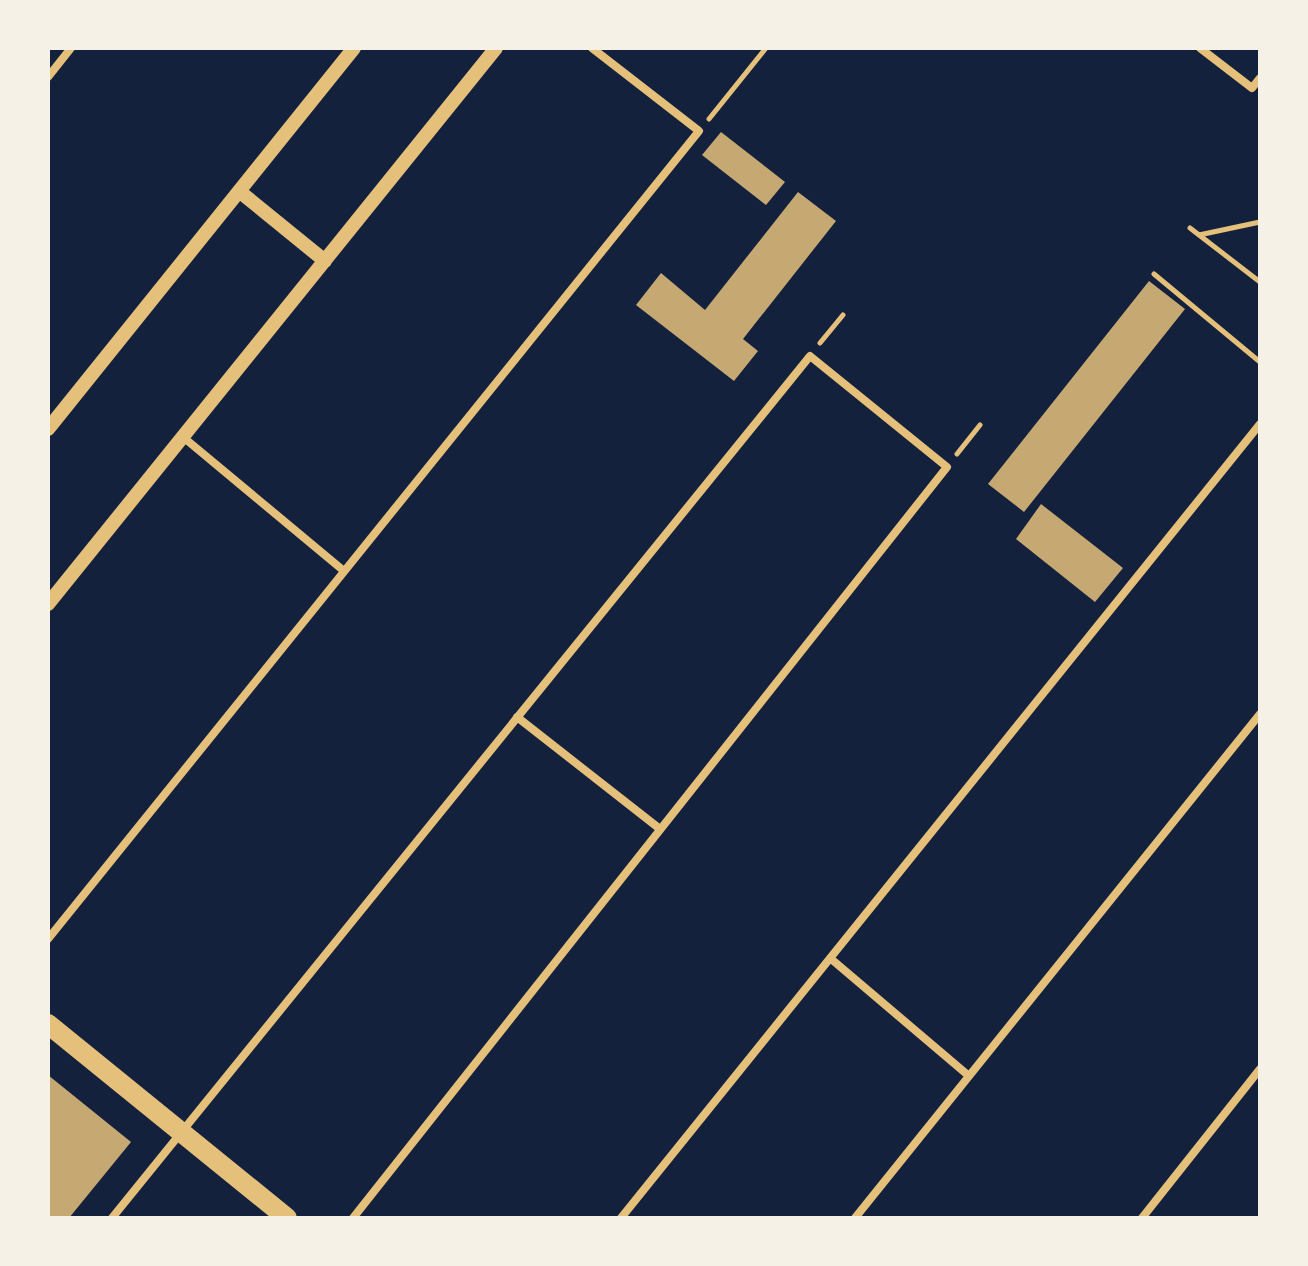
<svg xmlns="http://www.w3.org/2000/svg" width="1308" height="1266" font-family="'Archivo Narrow',sans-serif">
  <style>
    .building { fill: #c6a872 }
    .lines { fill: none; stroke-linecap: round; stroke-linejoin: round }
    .path { stroke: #e5c07b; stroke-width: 5 }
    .minor { stroke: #e5c07b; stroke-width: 8 }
    .tertiary { stroke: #e5c07b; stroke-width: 14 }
    .primary { stroke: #e5c07b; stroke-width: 20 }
  </style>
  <rect width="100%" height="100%" fill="#14213d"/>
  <!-- building -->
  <path class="building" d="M721 132 785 182 766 205 702 155Z
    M798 192 836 221 743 339 758 351 734 381 636 305 661 273 705 310Z
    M1149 281 1185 309 1024 512 988 484Z
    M1041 504 1123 568 1095 602 1016 539Z
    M48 1075 131 1142 69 1218H48Z"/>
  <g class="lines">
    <!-- path -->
    <path class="path" d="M709 119 766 48
      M1190 228 1260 282
      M1199 235 1260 222
      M1154 274 1260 362
      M820 343 843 315
      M957 454 980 425"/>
    <!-- minor -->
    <path class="minor" d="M1200 48 1252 88 1260 78
      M48 77 71 48
      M183 437 344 571
      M517 717 660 829
      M48 939 699 131 592 48
      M830 958 969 1076
      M112 1218 810 356 947 467 353 1218
      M621 1218 1260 424
      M855 1218 1260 714
      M1142 1218 1260 1069"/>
    <!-- tertiary -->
    <path class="tertiary" d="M239 191 325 261
      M48 429 354 48
      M48 604 496 48"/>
    <!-- primary -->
    <path class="primary" d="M48 1024 287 1218"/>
  </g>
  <!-- border -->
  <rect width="1308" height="1266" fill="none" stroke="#f6f1e7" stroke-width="100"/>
</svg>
